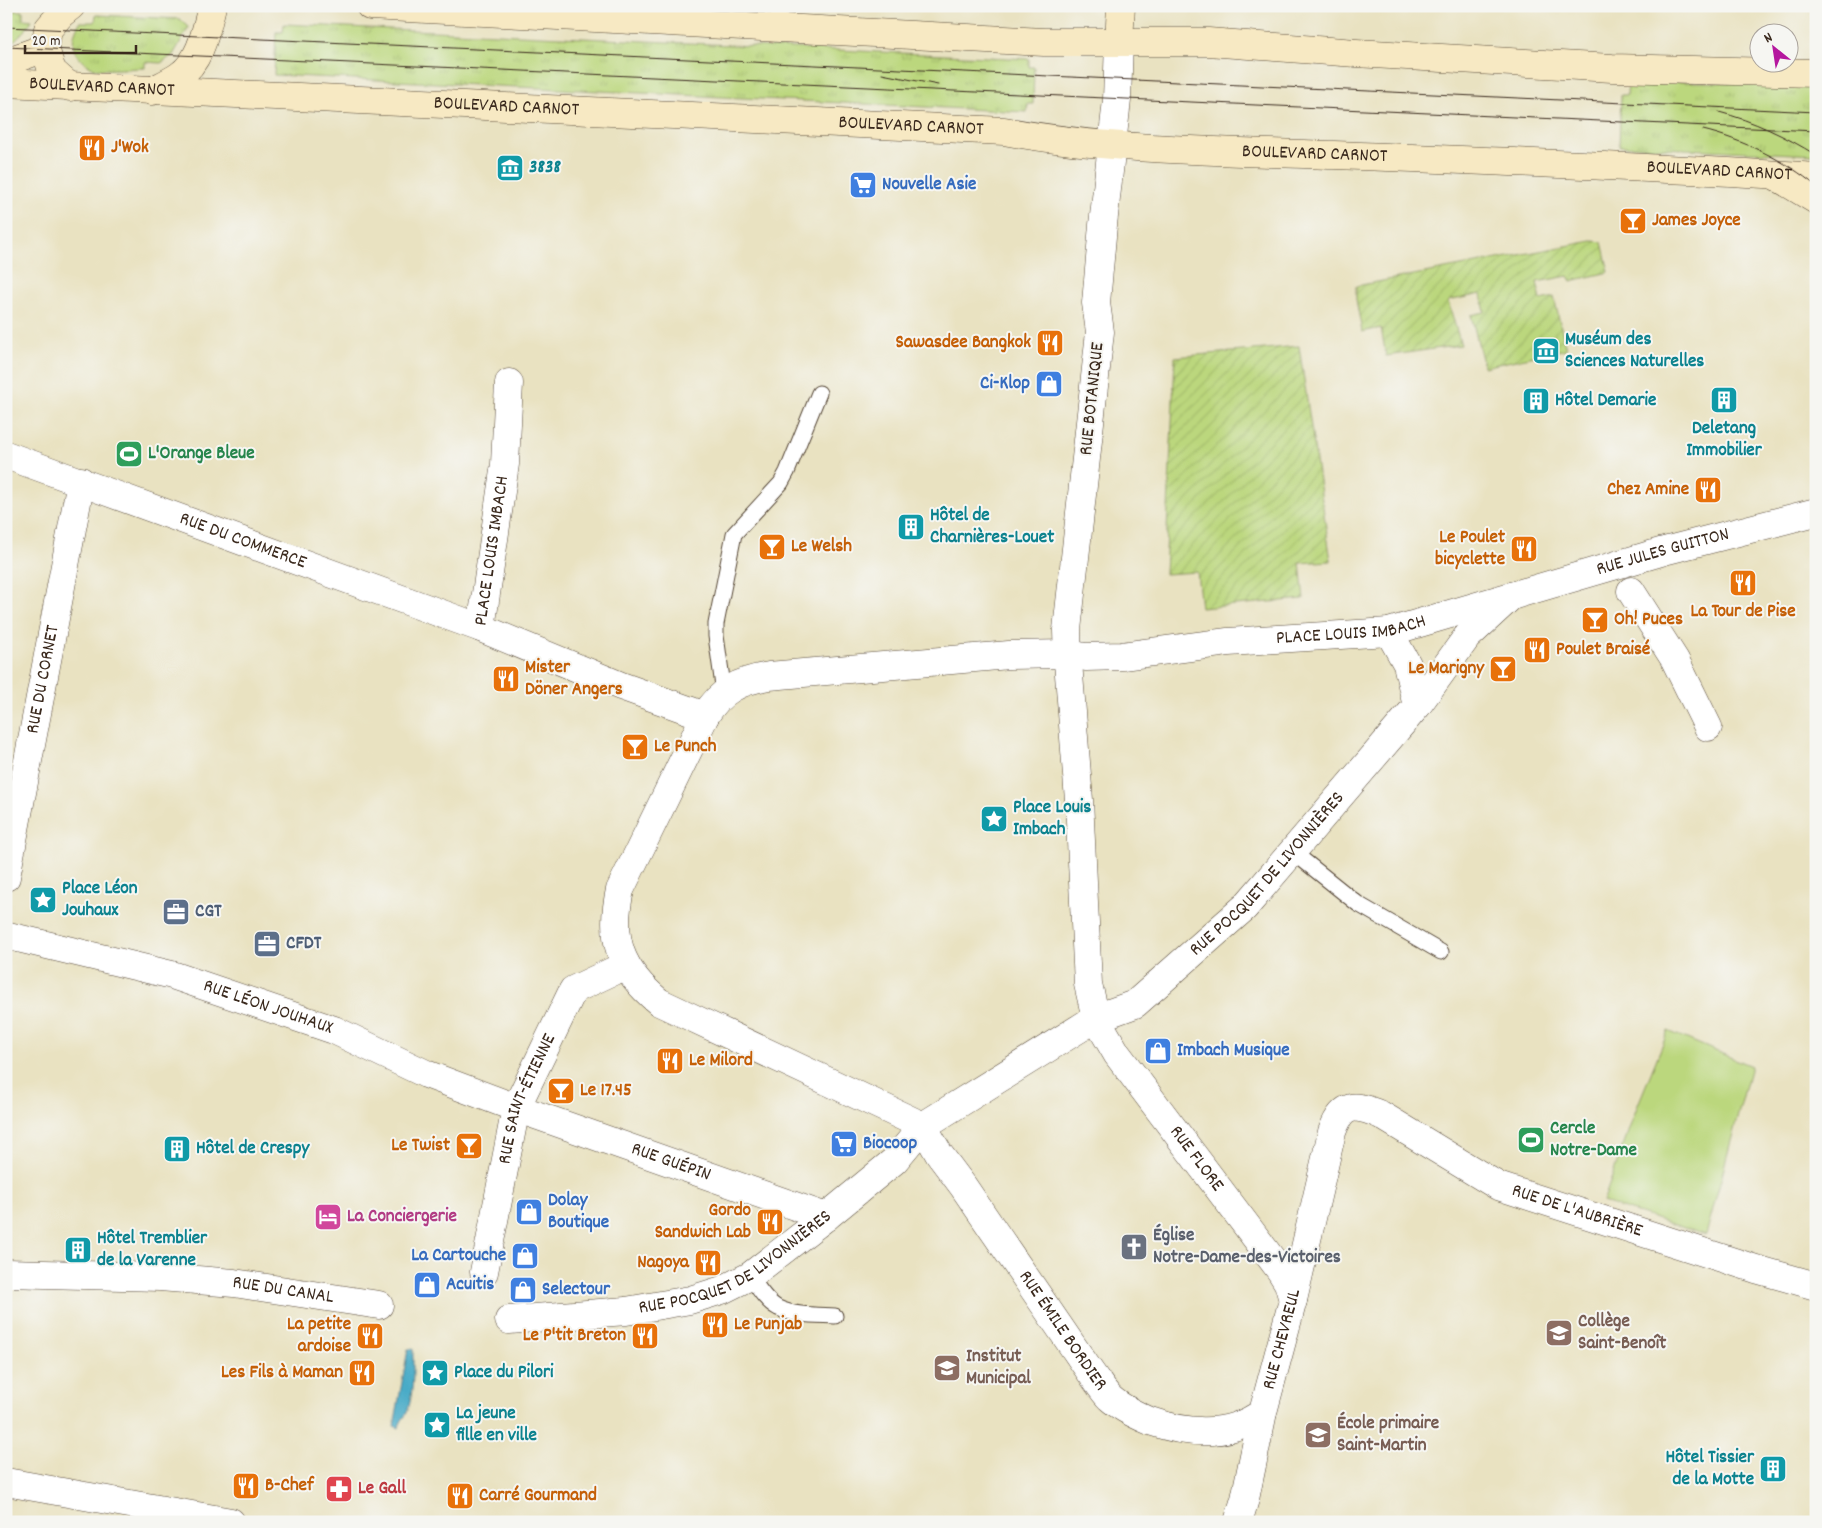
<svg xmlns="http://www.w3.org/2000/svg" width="1822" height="1528" font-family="Dekko,sans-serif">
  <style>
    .grass { fill: url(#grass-tufts); stroke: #7b804e }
    .park { fill: #bbd77d; stroke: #7b804e }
    .garden { fill: url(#garden-furrows); stroke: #7b804e }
    .water { fill: #48abc7; stroke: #426a72 }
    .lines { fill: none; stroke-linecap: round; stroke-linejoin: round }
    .lane-casing { stroke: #554636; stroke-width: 17 }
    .street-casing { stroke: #554636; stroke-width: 29 }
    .secondary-casing { stroke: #554636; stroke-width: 29 }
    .lane { stroke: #fff; stroke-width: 15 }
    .street { stroke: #fff; stroke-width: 28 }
    .secondary { stroke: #f7e9c3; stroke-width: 28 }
    .tram { stroke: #3b2a1e; stroke-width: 1 }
    .labels { text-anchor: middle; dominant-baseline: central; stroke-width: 4; stroke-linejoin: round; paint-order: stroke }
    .street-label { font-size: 19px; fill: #3b2a1e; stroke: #f6f6f2 }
    .food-label { font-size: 19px; font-weight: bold; fill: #c56008; stroke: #f6f6f2; text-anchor: start }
    .culture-label { font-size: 19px; font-weight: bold; fill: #0d838f; stroke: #f6f6f2; text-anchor: start }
    .shop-label { font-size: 19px; font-weight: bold; fill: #366cbe; stroke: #f6f6f2; text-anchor: start }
    .leisure-label { font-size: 19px; font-weight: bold; fill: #27864d; stroke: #f6f6f2; text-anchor: start }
    .service-label { font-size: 19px; font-weight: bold; fill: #4e5e75; stroke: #f6f6f2; text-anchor: start }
    .hotel-label { font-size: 19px; font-weight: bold; fill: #b23c85; stroke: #f6f6f2; text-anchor: start }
    .worship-label { font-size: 19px; font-weight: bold; fill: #5b616d; stroke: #f6f6f2; text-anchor: start }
    .education-label { font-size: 19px; font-weight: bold; fill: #785e54; stroke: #f6f6f2; text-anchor: start }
    .health-label { font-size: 19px; font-weight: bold; fill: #be3a42; stroke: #f6f6f2; text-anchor: start }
  </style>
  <defs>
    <pattern id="grass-tufts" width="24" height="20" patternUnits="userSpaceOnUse" patternTransform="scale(1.25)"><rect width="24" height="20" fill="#bbd77d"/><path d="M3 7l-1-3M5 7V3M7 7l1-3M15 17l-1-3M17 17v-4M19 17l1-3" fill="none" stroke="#a2b96c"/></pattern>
    <pattern id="garden-furrows" width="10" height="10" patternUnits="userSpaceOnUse" patternTransform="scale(1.25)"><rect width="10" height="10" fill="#bbd77d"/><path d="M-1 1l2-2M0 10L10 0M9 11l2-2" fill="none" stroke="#a2b96c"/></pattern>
  </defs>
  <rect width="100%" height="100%" fill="#f6f6f2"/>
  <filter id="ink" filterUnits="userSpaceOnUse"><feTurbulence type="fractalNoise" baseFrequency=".02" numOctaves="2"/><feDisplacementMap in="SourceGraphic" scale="10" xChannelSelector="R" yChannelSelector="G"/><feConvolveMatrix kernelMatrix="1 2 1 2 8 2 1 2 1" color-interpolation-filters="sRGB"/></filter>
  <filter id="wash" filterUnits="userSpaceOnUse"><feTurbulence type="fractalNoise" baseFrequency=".0096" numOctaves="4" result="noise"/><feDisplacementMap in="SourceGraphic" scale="20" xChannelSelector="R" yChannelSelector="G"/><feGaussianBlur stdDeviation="1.12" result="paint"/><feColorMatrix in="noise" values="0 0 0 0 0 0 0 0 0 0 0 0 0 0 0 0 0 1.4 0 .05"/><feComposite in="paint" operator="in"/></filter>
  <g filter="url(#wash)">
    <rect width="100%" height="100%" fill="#e9e2c1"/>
    <!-- grass -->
    <path class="grass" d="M6 11H23V19L32 20 27 28 6 49Z
      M96 15 180 19 189 27 173 55 161 63 145 62V68C133 68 102 71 93 68 89 67 86 63 83 61 69 51 72 35 80 22H95Z
      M284 24 1029 59V67H1034L1033 104H1028L1027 112 274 75 276 32H283Z
      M1628 81 1816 84V155L1619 146 1621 95H1627Z"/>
    <!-- park -->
    <path class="park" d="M1668 1031 1751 1066 1706 1235 1603 1202 1637 1107Z"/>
    <!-- garden -->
    <path class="garden" d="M1592 241 1602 242 1609 272 1571 281 1568 276 1537 282 1541 300 1554 297 1566 349 1484 367 1471 315 1485 312 1481 294 1448 301 1461 345 1386 356 1381 328 1362 332 1356 299V286Z
      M1299 346 1331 561 1300 563 1304 599 1201 608 1197 572 1165 574 1175 357Z"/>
    <!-- water -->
    <path class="water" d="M408 1349H413C413 1370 414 1390 408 1410 406 1417 400 1420 399 1428L394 1426Z"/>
  </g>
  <g filter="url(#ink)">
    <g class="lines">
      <!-- lane casing -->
      <g class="lane-casing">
        <path id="lane" d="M724 693 716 636V624L734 534 781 483 787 472 819 393
          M1293 852 1358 904 1441 952
          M750 1276C757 1286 766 1302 778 1308 795 1316 817 1315 835 1316"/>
      </g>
      <!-- street casing -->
      <g class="street-casing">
        <g id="street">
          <path id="s1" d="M1119 42 1117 100 1103 225 1096 303 1100 332 1067 630 1068 662 1079 800 1088 984 1096 1018 1117 1054 1280 1270 1288 1283 1293 1300"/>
          <path id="s2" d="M6 455 481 628 621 686 705 716"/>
          <path d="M1631 591 1675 660 1708 727"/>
          <path id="s3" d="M481 628 505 464 509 383"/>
          <path d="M1389 632 1407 664 1417 706"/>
          <path id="s4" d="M6 877 81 481"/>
          <path id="s5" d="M9 936 172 975 334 1030 426 1074 516 1108 826 1217"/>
          <path id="s6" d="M923 1126 659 1002C620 970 609 939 620 890L705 716C721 690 739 681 769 676L1009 655 1067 654 1086 657 1122 656 1228 642 1389 632 1664 551 1816 512"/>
          <path id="s7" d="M923 1126 939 1154 963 1186 1091 1373C1097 1381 1103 1391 1110 1398 1121 1408 1136 1415 1150 1421 1187 1434 1229 1438 1263 1412"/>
          <path id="s8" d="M484 1272 516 1108 573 990 626 965"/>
          <path id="s9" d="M6 1273 160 1277 234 1283 379 1305"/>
          <path id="s10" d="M509 1320 626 1311 690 1300 722 1290 750 1276 826 1217 894 1161 923 1126 1096 1018 1135 1004 1245 907 1417 706 1467 637 1508 599"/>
          <path d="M6 1482 231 1522"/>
          <path id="s11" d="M1238 1522 1245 1499 1263 1412 1293 1300 1332 1132C1343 1102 1355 1104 1381 1115L1498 1186 1756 1269 1816 1286"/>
        </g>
      </g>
      <!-- secondary casing -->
      <g class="secondary-casing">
        <g id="secondary">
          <path d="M370 6 1044 42H1208L1356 53 1612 68 1816 73"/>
          <path d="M1119 42 1121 6"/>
          <path d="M6 62 45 48"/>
          <path id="s12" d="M6 83 1004 131C1110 151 1226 151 1334 155 1495 161 1655 167 1816 177"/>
          <path d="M70 87 52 71 45 48 48 29 61 14 71 6"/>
          <path d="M152 91C161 86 170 82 179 76 201 61 206 30 212 6"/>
          <path d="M1776 176 1816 200"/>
        </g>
      </g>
      <!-- lane -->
      <use href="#lane" class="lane"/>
      <!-- street -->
      <use href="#street" class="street"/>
      <!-- secondary -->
      <use href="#secondary" class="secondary"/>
      <!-- tram -->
      <path class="tram" d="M6 27 1816 112
        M6 47 1816 131
        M882 74 938 85
        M1719 112C1754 121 1785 136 1816 155
        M1703 130C1741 139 1787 161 1816 186"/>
    </g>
  </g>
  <!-- icons -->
  <defs>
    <g id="restaurant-square" transform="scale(1.4375)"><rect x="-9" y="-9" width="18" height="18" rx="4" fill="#e8710a" stroke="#f6f6f2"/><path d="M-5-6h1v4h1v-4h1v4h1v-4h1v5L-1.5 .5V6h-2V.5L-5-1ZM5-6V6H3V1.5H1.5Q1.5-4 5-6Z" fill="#fff"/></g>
    <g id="museum-square" transform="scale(1.4375)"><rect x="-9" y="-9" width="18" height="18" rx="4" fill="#0f9aa8" stroke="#f6f6f2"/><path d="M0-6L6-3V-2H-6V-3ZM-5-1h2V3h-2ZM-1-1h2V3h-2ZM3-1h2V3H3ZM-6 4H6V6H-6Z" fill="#fff"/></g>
    <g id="supermarket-square" transform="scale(1.4375)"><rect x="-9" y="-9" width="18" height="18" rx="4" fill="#3f7fe0" stroke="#f6f6f2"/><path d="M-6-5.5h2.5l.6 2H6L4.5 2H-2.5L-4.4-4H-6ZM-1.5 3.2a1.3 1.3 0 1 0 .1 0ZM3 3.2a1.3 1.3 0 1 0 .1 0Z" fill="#fff"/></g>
    <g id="bar-square" transform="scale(1.4375)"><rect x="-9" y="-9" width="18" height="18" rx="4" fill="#e8710a" stroke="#f6f6f2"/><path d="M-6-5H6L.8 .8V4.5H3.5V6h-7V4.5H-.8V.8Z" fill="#fff"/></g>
    <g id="shop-square" transform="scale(1.4375)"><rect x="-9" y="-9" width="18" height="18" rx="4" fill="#3f7fe0" stroke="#f6f6f2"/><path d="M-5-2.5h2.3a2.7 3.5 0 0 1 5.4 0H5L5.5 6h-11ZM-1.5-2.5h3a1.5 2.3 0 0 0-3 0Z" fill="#fff"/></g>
    <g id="building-square" transform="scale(1.4375)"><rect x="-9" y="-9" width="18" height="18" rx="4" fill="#0f9aa8" stroke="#f6f6f2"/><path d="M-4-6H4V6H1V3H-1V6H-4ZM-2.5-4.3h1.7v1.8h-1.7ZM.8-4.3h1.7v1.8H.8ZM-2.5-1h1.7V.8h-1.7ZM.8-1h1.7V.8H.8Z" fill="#fff"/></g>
    <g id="stadium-square" transform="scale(1.4375)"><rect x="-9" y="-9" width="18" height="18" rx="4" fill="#2e9e5b" stroke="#f6f6f2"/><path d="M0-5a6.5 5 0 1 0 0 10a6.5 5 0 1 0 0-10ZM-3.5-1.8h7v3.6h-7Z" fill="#fff"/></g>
    <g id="sight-square" transform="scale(1.4375)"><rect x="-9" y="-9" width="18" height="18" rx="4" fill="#0f9aa8" stroke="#f6f6f2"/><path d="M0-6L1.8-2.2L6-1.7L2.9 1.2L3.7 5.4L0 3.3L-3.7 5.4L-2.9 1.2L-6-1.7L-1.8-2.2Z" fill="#fff"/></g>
    <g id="office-square" transform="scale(1.4375)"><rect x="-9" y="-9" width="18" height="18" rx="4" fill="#5c6f8a" stroke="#f6f6f2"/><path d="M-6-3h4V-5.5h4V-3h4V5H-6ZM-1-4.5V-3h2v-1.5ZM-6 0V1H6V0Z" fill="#fff"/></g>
    <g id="hotel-square" transform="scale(1.4375)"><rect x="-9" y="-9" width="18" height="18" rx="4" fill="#d1479c" stroke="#f6f6f2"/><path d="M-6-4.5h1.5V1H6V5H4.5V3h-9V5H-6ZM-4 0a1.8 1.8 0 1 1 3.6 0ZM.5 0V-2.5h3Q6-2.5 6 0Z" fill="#fff"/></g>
    <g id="church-square" transform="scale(1.4375)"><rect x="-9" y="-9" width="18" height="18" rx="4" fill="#6b7280" stroke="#f6f6f2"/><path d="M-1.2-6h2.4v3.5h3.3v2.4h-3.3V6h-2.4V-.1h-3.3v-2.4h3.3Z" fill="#fff"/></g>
    <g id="school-square" transform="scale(1.4375)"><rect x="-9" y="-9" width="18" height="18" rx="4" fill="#8d6e63" stroke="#f6f6f2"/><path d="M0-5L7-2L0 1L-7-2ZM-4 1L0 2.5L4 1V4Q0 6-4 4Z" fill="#fff"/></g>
    <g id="university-square" transform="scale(1.4375)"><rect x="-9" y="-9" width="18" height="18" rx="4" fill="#8d6e63" stroke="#f6f6f2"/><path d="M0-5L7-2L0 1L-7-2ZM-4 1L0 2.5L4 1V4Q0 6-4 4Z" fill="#fff"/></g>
    <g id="pharmacy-square" transform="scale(1.4375)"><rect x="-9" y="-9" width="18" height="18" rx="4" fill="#e0444e" stroke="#f6f6f2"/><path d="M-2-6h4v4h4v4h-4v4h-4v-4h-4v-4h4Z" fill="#fff"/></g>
  </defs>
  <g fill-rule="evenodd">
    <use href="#restaurant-square" x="92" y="148"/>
    <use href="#museum-square" x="510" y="168"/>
    <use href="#supermarket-square" x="863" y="185"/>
    <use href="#bar-square" x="1633" y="221"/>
    <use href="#restaurant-square" x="1050" y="343"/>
    <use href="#museum-square" x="1546" y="351"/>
    <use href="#shop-square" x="1049" y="384"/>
    <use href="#building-square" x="1724" y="400"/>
    <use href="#building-square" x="1536" y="401"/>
    <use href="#stadium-square" x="129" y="454"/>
    <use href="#restaurant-square" x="1708" y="490"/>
    <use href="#building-square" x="911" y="527"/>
    <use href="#bar-square" x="772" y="547"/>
    <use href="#restaurant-square" x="1524" y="549"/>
    <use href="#restaurant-square" x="1743" y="583"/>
    <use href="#bar-square" x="1595" y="620"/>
    <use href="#restaurant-square" x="1537" y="650"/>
    <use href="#bar-square" x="1503" y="669"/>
    <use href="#restaurant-square" x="506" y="679"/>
    <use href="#bar-square" x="635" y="747"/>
    <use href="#sight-square" x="994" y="819"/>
    <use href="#sight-square" x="43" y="900"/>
    <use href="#office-square" x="176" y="912"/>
    <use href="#office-square" x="267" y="944"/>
    <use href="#shop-square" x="1158" y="1051"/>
    <use href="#restaurant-square" x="670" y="1061"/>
    <use href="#bar-square" x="561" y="1091"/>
    <use href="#stadium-square" x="1531" y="1140"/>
    <use href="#supermarket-square" x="844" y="1144"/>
    <use href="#bar-square" x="469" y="1146"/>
    <use href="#building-square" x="177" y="1149"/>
    <use href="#shop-square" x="529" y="1212"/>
    <use href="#hotel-square" x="328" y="1217"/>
    <use href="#restaurant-square" x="770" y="1222"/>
    <use href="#church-square" x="1134" y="1247"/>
    <use href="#building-square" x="78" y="1250"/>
    <use href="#shop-square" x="525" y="1256"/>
    <use href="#restaurant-square" x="708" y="1263"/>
    <use href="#shop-square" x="427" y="1285"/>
    <use href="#shop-square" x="523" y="1290"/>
    <use href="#restaurant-square" x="715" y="1325"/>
    <use href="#school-square" x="1559" y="1333"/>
    <use href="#restaurant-square" x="370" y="1336"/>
    <use href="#restaurant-square" x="645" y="1336"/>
    <use href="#university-square" x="947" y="1368"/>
    <use href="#restaurant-square" x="362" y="1373"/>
    <use href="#sight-square" x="435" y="1373"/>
    <use href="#sight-square" x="437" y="1425"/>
    <use href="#school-square" x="1318" y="1435"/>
    <use href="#building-square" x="1773" y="1469"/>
    <use href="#restaurant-square" x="246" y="1486"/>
    <use href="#pharmacy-square" x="339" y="1489"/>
    <use href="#restaurant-square" x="460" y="1496"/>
  </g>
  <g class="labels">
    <!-- street labels -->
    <g class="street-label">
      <text stroke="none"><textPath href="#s12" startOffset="96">BOULEVARD CARNOT</textPath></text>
      <text stroke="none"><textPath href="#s12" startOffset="501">BOULEVARD CARNOT</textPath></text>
      <text stroke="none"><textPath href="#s12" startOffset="906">BOULEVARD CARNOT</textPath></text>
      <text stroke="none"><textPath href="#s12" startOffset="1311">BOULEVARD CARNOT</textPath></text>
      <text stroke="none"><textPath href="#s12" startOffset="1716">BOULEVARD CARNOT</textPath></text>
      <text transform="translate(1093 399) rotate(-84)">RUE BOTANIQUE</text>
      <text stroke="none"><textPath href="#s2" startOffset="252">RUE DU COMMERCE</textPath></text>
      <text stroke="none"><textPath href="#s3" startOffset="78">PLACE LOUIS IMBACH</textPath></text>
      <text stroke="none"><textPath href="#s6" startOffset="1598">RUE JULES GUITTON</textPath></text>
      <text stroke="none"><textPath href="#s6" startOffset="1275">PLACE LOUIS IMBACH</textPath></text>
      <text stroke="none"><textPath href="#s4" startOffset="201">RUE DU CORNET</textPath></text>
      <text stroke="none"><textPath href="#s10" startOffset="908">RUE POCQUET DE LIVONNIÈRES</textPath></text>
      <text stroke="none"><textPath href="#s5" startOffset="269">RUE LÉON JOUHAUX</textPath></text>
      <text stroke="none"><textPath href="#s8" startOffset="179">RUE SAINT-ÉTIENNE</textPath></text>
      <text stroke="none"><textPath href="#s1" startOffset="1154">RUE FLORE</textPath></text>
      <text stroke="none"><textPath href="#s5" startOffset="701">RUE GUÉPIN</textPath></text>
      <text stroke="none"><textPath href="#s11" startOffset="684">RUE DE L'AUBRIÈRE</textPath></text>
      <text stroke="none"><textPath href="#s10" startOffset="239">RUE POCQUET DE LIVONNIÈRES</textPath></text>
      <text stroke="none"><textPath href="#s9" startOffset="278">RUE DU CANAL</textPath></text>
      <text stroke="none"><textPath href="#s7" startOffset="248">RUE ÉMILE BORDIER</textPath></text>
      <text stroke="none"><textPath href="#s11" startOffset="188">RUE CHEVREUL</textPath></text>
    </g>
    <!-- food labels -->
    <g class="food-label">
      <text x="111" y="148">J'Wok</text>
      <text x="1652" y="221">James Joyce</text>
      <text x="1031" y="343" text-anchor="end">Sawasdee Bangkok</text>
      <text x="1689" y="490" text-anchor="end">Chez Amine</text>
      <text x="1505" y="538" text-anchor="end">Le Poulet<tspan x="1505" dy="22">bicyclette</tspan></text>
      <text x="791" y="547">Le Welsh</text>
      <text x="1743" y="612" text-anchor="middle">La Tour de Pise</text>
      <text x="1614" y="620">Oh! Puces</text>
      <text x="1556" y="650">Poulet Braisé</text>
      <text x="525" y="668">Mister<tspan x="525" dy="22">Döner Angers</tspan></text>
      <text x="1484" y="669" text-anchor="end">Le Marigny</text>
      <text x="654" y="747">Le Punch</text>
      <text x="689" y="1061">Le Milord</text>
      <text x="580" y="1091">Le 17.45</text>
      <text x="450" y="1146" text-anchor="end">Le Twist</text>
      <text x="751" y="1211" text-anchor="end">Gordo<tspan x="751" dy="22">Sandwich Lab</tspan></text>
      <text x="689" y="1263" text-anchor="end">Nagoya</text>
      <text x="351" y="1325" text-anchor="end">La petite<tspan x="351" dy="22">ardoise</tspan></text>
      <text x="734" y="1325">Le Punjab</text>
      <text x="626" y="1336" text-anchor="end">Le P'tit Breton</text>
      <text x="343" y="1373" text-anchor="end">Les Fils à Maman</text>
      <text x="265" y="1486">B-Chef</text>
      <text x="479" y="1496">Carré Gourmand</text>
    </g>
    <!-- culture labels -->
    <g class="culture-label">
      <text x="529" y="168">3838</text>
      <text x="1565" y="340">Muséum des<tspan x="1565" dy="22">Sciences Naturelles</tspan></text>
      <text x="1555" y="401">Hôtel Demarie</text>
      <text x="1724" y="429" text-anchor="middle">Deletang<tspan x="1724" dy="22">Immobilier</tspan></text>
      <text x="930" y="516">Hôtel de<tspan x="930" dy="22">Charnières-Louet</tspan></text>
      <text x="1013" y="808">Place Louis<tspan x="1013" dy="22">Imbach</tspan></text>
      <text x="62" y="889">Place Léon<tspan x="62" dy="22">Jouhaux</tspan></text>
      <text x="196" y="1149">Hôtel de Crespy</text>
      <text x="97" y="1239">Hôtel Tremblier<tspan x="97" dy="22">de la Varenne</tspan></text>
      <text x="454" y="1373">Place du Pilori</text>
      <text x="456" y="1414">La jeune<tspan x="456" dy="22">fille en ville</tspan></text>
      <text x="1754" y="1458" text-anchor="end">Hôtel Tissier<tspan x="1754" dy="22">de la Motte</tspan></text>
    </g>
    <!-- shop labels -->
    <g class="shop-label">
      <text x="882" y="185">Nouvelle Asie</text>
      <text x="1030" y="384" text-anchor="end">Ci-Klop</text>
      <text x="1177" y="1051">Imbach Musique</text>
      <text x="863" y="1144">Biocoop</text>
      <text x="548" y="1201">Dolay<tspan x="548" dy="22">Boutique</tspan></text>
      <text x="506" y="1256" text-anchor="end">La Cartouche</text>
      <text x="446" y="1285">Acuitis</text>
      <text x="542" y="1290">Selectour</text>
    </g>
    <!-- leisure labels -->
    <g class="leisure-label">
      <text x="148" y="454">L'Orange Bleue</text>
      <text x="1550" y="1129">Cercle<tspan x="1550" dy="22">Notre-Dame</tspan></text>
    </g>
    <!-- service labels -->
    <g class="service-label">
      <text x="195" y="912">CGT</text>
      <text x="286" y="944">CFDT</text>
    </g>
    <!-- hotel labels -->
    <g class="hotel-label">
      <text x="347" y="1217">La Conciergerie</text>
    </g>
    <!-- worship labels -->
    <g class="worship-label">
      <text x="1153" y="1236">Église<tspan x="1153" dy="22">Notre-Dame-des-Victoires</tspan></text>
    </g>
    <!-- education labels -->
    <g class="education-label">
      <text x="1578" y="1322">Collège<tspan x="1578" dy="22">Saint-Benoît</tspan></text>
      <text x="966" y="1357">Institut<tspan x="966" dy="22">Municipal</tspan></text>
      <text x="1337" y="1424">École primaire<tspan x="1337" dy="22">Saint-Martin</tspan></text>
    </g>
    <!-- health labels -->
    <g class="health-label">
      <text x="358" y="1489">Le Gall</text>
    </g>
  </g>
  <!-- margin -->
  <rect width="1822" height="1528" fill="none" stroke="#f6f6f2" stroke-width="25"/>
  <!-- north arrow -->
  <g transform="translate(1774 48) rotate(330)"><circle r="24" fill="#f6f6f2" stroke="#aba49d"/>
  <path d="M0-4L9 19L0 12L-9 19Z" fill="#b5179e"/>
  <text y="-8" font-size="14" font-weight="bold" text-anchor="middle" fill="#3b2a1e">N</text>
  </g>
  <!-- scale -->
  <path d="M25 45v8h111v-8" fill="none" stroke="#3b2a1e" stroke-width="2.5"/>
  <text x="32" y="45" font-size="15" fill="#3b2a1e" stroke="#f6f6f2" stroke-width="4" paint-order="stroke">20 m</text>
</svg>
